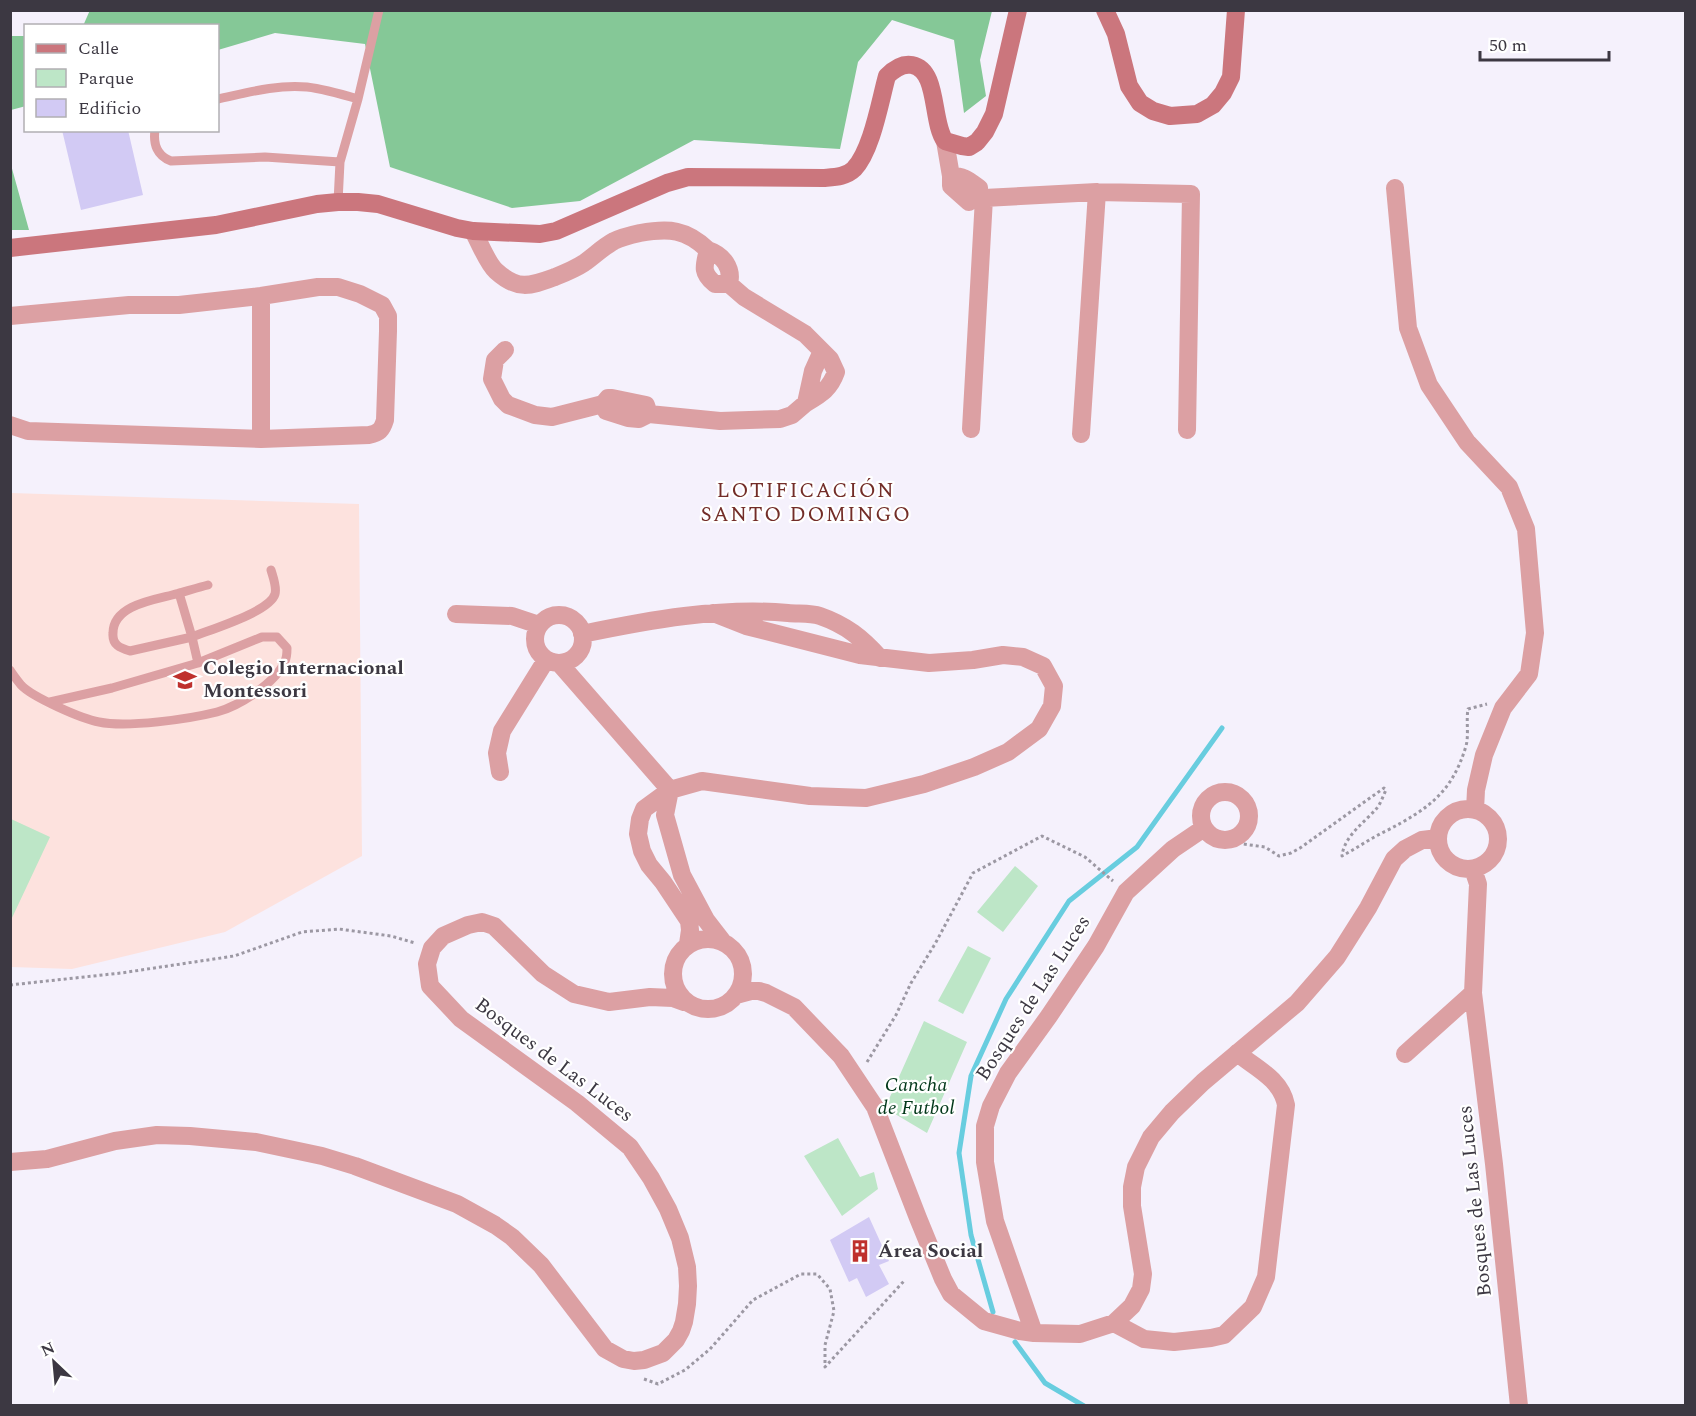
<svg xmlns="http://www.w3.org/2000/svg" width="1696" height="1416" font-family="Spectral,serif">
  <style>
    .education { fill: #fde2de }
    .green { fill: #bde6c7 }
    .forest { fill: #85c897 }
    .lines { fill: none; stroke-linecap: round; stroke-linejoin: round }
    .stream { stroke: #68cddf; stroke-width: 5 }
    .building { fill: #d2caf4 }
    .path { stroke: #9c98a3; stroke-width: 3; stroke-dasharray: 3 3; stroke-linecap: butt }
    .lane { stroke: #dca0a3; stroke-width: 9 }
    .street { stroke: #dca0a3; stroke-width: 18 }
    .secondary { stroke: #cb767d; stroke-width: 18 }
    .labels { text-anchor: middle; dominant-baseline: central; stroke-width: 4.5; stroke-linejoin: round; paint-order: stroke }
    .poi-label { font-size: 20px; font-weight: bold; fill: #3c3842; stroke: #fff; text-anchor: start }
    .street-label { font-size: 20px; fill: #3c3842; stroke: #fff }
    .park-label { font-size: 20px; font-style: italic; fill: #02381a; stroke: #fff }
    .neighbourhood-label { font-size: 21px; letter-spacing: 1.5px; fill: #732d28; stroke: #fff }
  </style>
  <rect width="100%" height="100%" fill="#f5f1fc"/>
  <!-- education -->
  <path class="education" d="M11 493 359 504 362 856 225 932 72 969 11 967Z"/>
  <!-- green -->
  <path class="green" d="M11 819 50 837 11 920Z
    M1015 866 1038 886 1003 932 977 912Z
    M968 946 991 958 963 1014 938 1001Z
    M924 1021 967 1042 927 1133 885 1108Z
    M838 1138 860 1177 874 1172 878 1189 842 1216 804 1156Z"/>
  <!-- forest -->
  <path class="forest" d="M90 10 992 11 980 60 986 96 964 113 954 40 892 20 858 62 840 149 694 140 580 201 512 208 390 167 365 44 275 33 218 50V26H83Z
    M11 36H25L26 106 11 110Z
    M11 165 29 230H11Z"/>
  <g class="lines">
    <!-- stream -->
    <path class="stream" d="M993 1312 971 1235 959 1153 971 1076 1006 999 1069 901 1137 847 1222 728
      M1015 1342 1045 1383 1084 1406"/>
  </g>
  <!-- building -->
  <path class="building" d="M62 130H128L143 195 81 210Z
    M869 1217 889 1261 879 1265 889 1284 866 1297 857 1278 849 1282 830 1240Z"/>
  <g class="lines">
    <!-- path -->
    <path class="path" d="M1233 839 1243 844 1265 847 1279 856 1291 853 1300 848 1384 788 1386 790C1383 796 1381 803 1377 808 1365 822 1344 836 1342 856 1357 848 1371 838 1386 831 1428 809 1452 793 1466 746 1469 735 1466 721 1468 709L1487 704
      M10 985 121 973 234 956 302 932 339 929 391 936 415 943
      M867 1062 896 1015 911 983 935 944 973 873 1042 836 1085 857 1113 881
      M644 1379 658 1384 685 1370 710 1349 753 1300 801 1274H817L830 1289 834 1311 825 1345V1367L904 1281"/>
    <!-- lane -->
    <path class="lane" d="M218 99C246 93 277 84 307 87 324 89 341 94 358 99
      M155 130C153 144 157 156 171 161L265 157 340 162
      M338 202 340 162 358 99 379 10
      M179 593 192 637C209 630 270 612 275 594 277 587 273 577 271 570
      M198 663 192 637 130 651C120 648 112 645 113 633 113 606 152 600 172 595 184 592 196 588 208 585
      M10 670C13 675 17 680 21 685 32 697 82 719 99 722 127 728 189 719 217 712 239 706 276 683 285 661 287 657 287 652 287 648L277 637H262L198 663 112 688 50 702"/>
    <!-- street -->
    <path class="street" d="M945 141 951 176V186L969 202 978 195
      M951 176C964 176 968 180 979 188L978 195
      M1395 188 1408 328 1429 385 1467 442 1509 487 1526 529 1535 633 1529 674 1503 708 1484 755 1476 790 1475 810
      M978 195 984 198 1097 192 1191 194 1187 430
      M473 231C479 241 487 263 496 271 518 291 530 286 555 277 565 273 575 269 584 263 594 256 603 247 614 241 622 237 631 235 640 233 669 228 686 229 708 250
      M708 250C723 255 733 268 729 284H715C701 273 704 266 708 250Z
      M729 284 744 297 805 334 822 351
      M261 296V439
      M10 316 129 305H179L261 296 318 287H338L360 294 382 305 388 316V331L385 420C382 430 379 433 369 435L261 439 28 431 10 425
      M505 350 495 360 492 379 502 399 508 405 535 415 552 417 603 404 608 398H612L646 405 649 414 639 419 628 418 606 411 603 404
      M822 351 830 359 836 372C830 389 821 394 806 403L813 371Z
      M649 414 720 421 780 419 792 415 806 403
      M971 429 984 198
      M1081 434 1097 192
      M456 614 512 616 539 625
      M535 639a24 24 0 1 1 48 0a24 24 0 1 1-48 0Z
      M582 634C649 620 720 607 788 613 799 614 811 613 820 616 846 625 862 638 880 658
      M560 664 670 790
      M500 772 497 753 502 731 546 660
      M670 790 665 815 682 875 706 920 723 942
      M1201 816a24 24 0 1 1 48 0a24 24 0 1 1-48 0Z
      M1438 839a30 30 0 1 1 60 0a30 30 0 1 1-60 0Z
      M1473 869 1478 884 1473 993 1494 1164 1519 1406
      M673 974a35 35 0 1 1 70 0a35 35 0 1 1-70 0Z
      M688 944 690 930 689 921 663 882 649 865 642 851 638 834 640 819 644 809 670 790 702 781 810 796 866 798 924 784 974 767 1008 752 1039 729 1052 706 1054 686 1043 666 1023 657 1003 655 973 660 929 663 860 655 746 626 713 613
      M736 995 751 991H759L766 993 794 1007 841 1056 875 1107 918 1218 943 1279 951 1294 984 1321 1020 1331 1034 1333 1080 1334 1114 1323 1132 1306 1141 1289 1143 1274 1132 1206V1187L1136 1167 1151 1137 1172 1112 1203 1082 1297 1003 1337 957 1368 908 1394 859 1405 849 1422 840 1438 838
      M1405 1054 1473 993
      M10 1162 47 1159 115 1141 157 1135 190 1136 256 1142 322 1156 355 1166 457 1204 495 1225 512 1237 541 1265 605 1349 623 1359 634 1361 644 1360 663 1353 676 1340 681 1331 684 1322 687 1304 688 1286 687 1267 680 1238 668 1209 651 1178 630 1147 577 1103 461 1019 430 986 427 964 432 948 443 936 468 925 482 922 494 926 543 974 574 994 609 1002 650 997 673 998 684 1002
      M1114 1323 1144 1339 1174 1342 1211 1338 1224 1335 1253 1307 1266 1277 1286 1105C1281 1079 1256 1068 1237 1053
      M1034 1333 995 1221 985 1162V1126L991 1106 1008 1073 1049 1016 1096 946 1126 892 1173 849 1204 828"/>
    <!-- secondary -->
    <path class="secondary" d="M1105 10 1116 34 1129 86 1140 103 1153 111 1170 116 1197 114 1213 105 1223 93 1231 77 1236 10
      M10 248 216 225 317 204 338 202H358L378 204 457 228 473 231 540 234 556 231 667 183 688 177 823 178C834 177 846 177 854 169 872 150 880 101 887 76 894 69 902 63 912 65 939 70 931 122 945 141L962 146 969 147 977 142 985 132 994 114 1018 10"/>
  </g>
  <!-- icons -->
  <defs>
    <g id="school-bare" transform="scale(1.8)"><path d="M0-5L7-2L0 1L-7-2ZM-4 1L0 2.5L4 1V4Q0 6-4 4Z" fill="#bf312d" stroke="#fff" stroke-width="2.5" paint-order="stroke"/></g>
    <g id="building-bare" transform="scale(1.8)"><path d="M-4-6H4V6H1V3H-1V6H-4ZM-2.5-4.3h1.7v1.8h-1.7ZM.8-4.3h1.7v1.8H.8ZM-2.5-1h1.7V.8h-1.7ZM.8-1h1.7V.8H.8Z" fill="#bf312d" stroke="#fff" stroke-width="2.5" paint-order="stroke"/></g>
  </defs>
  <g fill-rule="evenodd">
    <use href="#school-bare" x="185" y="680"/>
    <use href="#building-bare" x="860" y="1251"/>
  </g>
  <g class="labels">
    <!-- poi labels -->
    <g class="poi-label">
      <text x="203" y="668">Colegio Internacional<tspan x="203" dy="23">Montessori</tspan></text>
      <text x="878" y="1251">Área Social</text>
    </g>
    <!-- street labels -->
    <g class="street-label">
      <text transform="translate(1033 998) rotate(-57)">Bosques de Las Luces</text>
      <text transform="translate(554 1060) rotate(37)">Bosques de Las Luces</text>
      <text transform="translate(1475 1201) rotate(-96)">Bosques de Las Luces</text>
    </g>
    <!-- park labels -->
    <g class="park-label">
      <text x="916" y="1085">Cancha<tspan x="916" dy="23">de Futbol</tspan></text>
    </g>
    <!-- neighbourhood labels -->
    <g class="neighbourhood-label">
      <text x="806" y="491">LOTIFICACIÓN<tspan x="806" dy="24">SANTO DOMINGO</tspan></text>
    </g>
  </g>
  <!-- border -->
  <rect width="1696" height="1416" fill="none" stroke="#3c3842" stroke-width="24"/>
  <!-- legend -->
  <rect x="24" y="24" width="195" height="108" fill="#ffffff" stroke="#b1afb3" stroke-width="1.5"/>
  <rect x="36" y="44" width="30" height="9" fill="#cb767d" stroke="#b1afb3" stroke-width="1.5"/>
  <text x="78" y="54" font-size="18" fill="#3c3842">Calle</text>
  <rect x="36" y="69" width="30" height="18" fill="#bde6c7" stroke="#b1afb3" stroke-width="1.5"/>
  <text x="78" y="84" font-size="18" fill="#3c3842">Parque</text>
  <rect x="36" y="99" width="30" height="18" fill="#d2caf4" stroke="#b1afb3" stroke-width="1.5"/>
  <text x="78" y="114" font-size="18" fill="#3c3842">Edificio</text>
  <!-- north arrow -->
  <g transform="translate(54 1362) rotate(334)" stroke="#ffffff" stroke-width="4.5" paint-order="stroke">
  <path d="M0-4.5L10 22L0 15L-10 22Z" fill="#3c3842"/>
  <text y="-9" font-size="16" font-weight="bold" text-anchor="middle" fill="#3c3842">N</text>
  </g>
  <!-- scale -->
  <path d="M1480 51v9h129v-9" fill="none" stroke="#3c3842" stroke-width="3"/>
  <text x="1489" y="51" font-size="18" fill="#3c3842" stroke="#ffffff" stroke-width="4.5" paint-order="stroke">50 m</text>
</svg>
